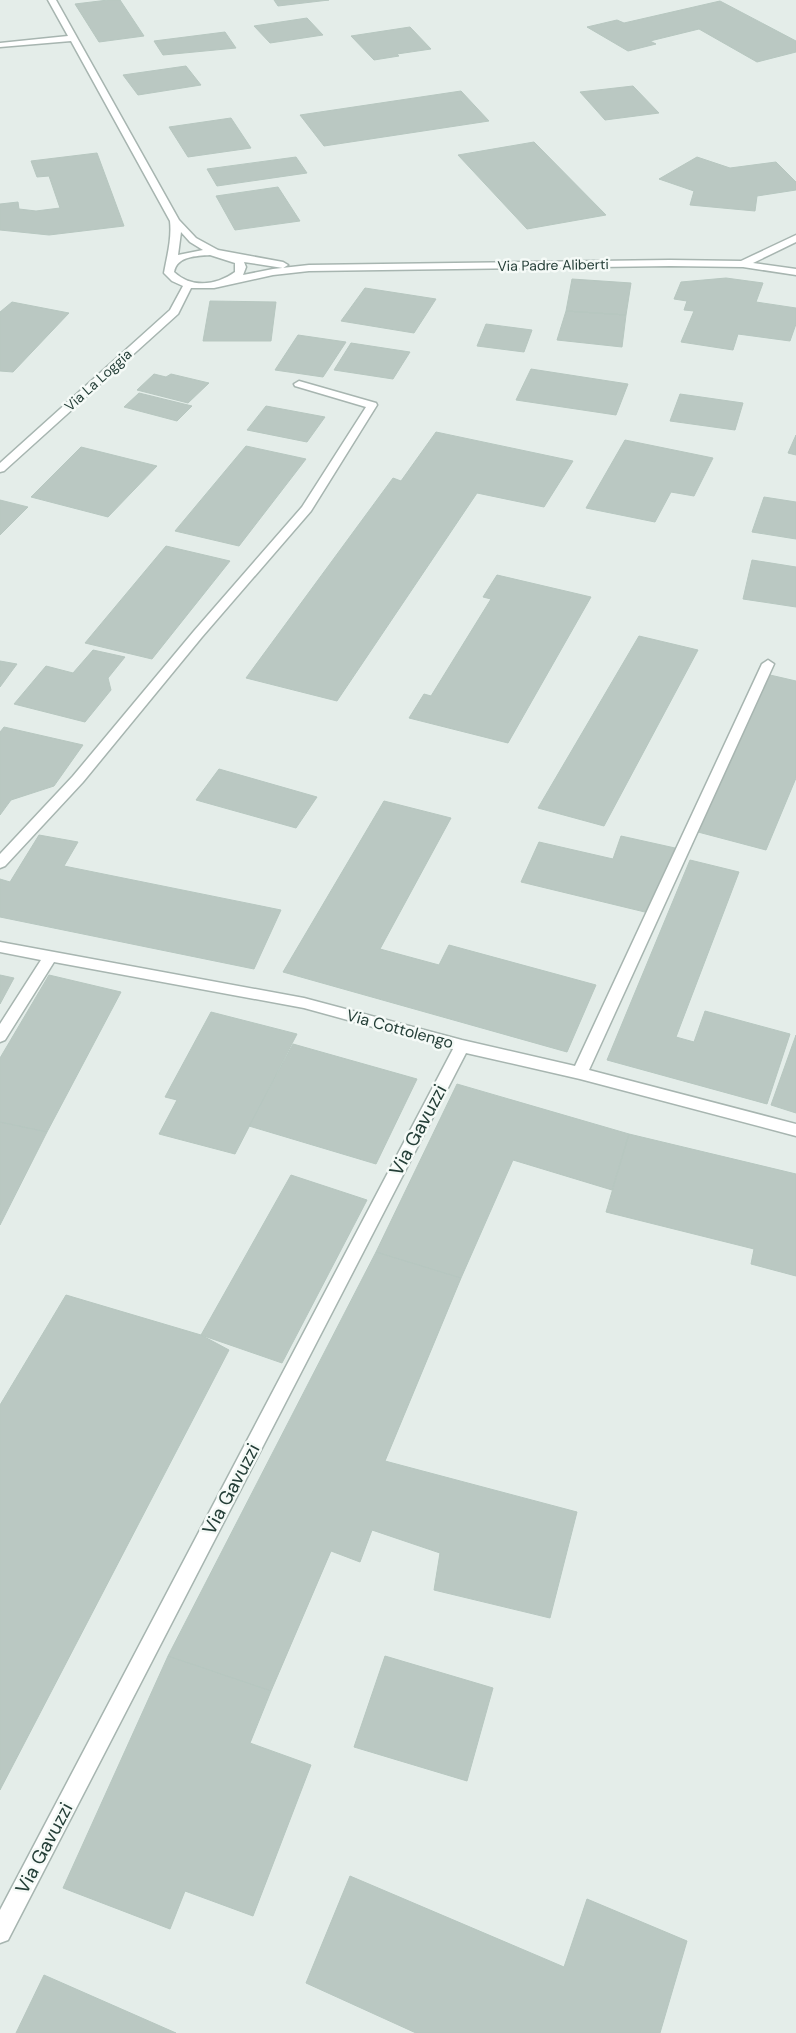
<svg xmlns="http://www.w3.org/2000/svg" width="796" height="2033" font-family="'DM Sans',sans-serif">
  <style>
    .building { fill: #bac8c2; stroke: #b7c7c0 }
    .lines { fill: none; stroke-linecap: round; stroke-linejoin: round }
    .minor-casing { stroke: #a7b5b0; stroke-width: 3 }
    .minor { fill: #fff; fill-rule: evenodd }
    .labels { text-anchor: middle; dominant-baseline: central; stroke-width: 5; stroke-linejoin: round; paint-order: stroke }
    .far-street-label { font-size: 14px; fill: #243e37; stroke: #f5faf7 }
    .street-label { font-size: 16px; fill: #243e37; stroke: #f5faf7 }
    .near-street-label { font-size: 19px; fill: #243e37; stroke: #f5faf7 }
  </style>
  <rect width="100%" height="100%" fill="#e4ede9"/>
  <!-- building -->
  <path class="building" d="M108 0H120L144 36 99 42 75 4Z
    M274 0H329L278 6Z
    M720 1 796 41V52L757 62 699 29 650 41 656 44 628 51 587 27 617 20 624 23Z
    M307 18 323 35 270 43 254 26Z
    M410 27 431 49 397 54 399 56 374 60 351 36Z
    M225 32 236 48 163 55 154 41Z
    M186 66 201 85 138 95 123 75Z
    M633 86 659 113 605 120 580 92Z
    M461 91 489 121 324 146 300 115Z
    M231 118 251 148 188 157 169 127Z
    M534 142 606 215 527 229 458 155Z
    M97 153 124 226 49 235 0 230V204L18 202 19 209 36 211 60 208 49 176 37 177 31 161Z
    M296 157 307 173 217 186 207 169Z
    M697 157 730 168 776 162 796 182V190L757 196 755 211 690 205 694 191 659 179Z
    M278 187 300 221 235 230 216 196Z
    M726 278 763 283 756 302 796 308V324L790 341 738 334 733 350 681 342 694 311 684 310 687 301 674 299 681 282Z
    M572 279 631 283 626 315 566 311Z
    M365 288 436 299 414 333 341 321Z
    M210 301 276 302 271 341H203Z
    M12 302 69 313 13 372 0 371V312Z
    M566 311 626 315 622 347 557 340Z
    M486 324 532 330 524 352 477 346Z
    M298 335 346 342 323 377 275 370Z
    M351 343 410 352 393 379 334 370Z
    M531 369 628 384 616 415 516 400Z
    M154 374 166 377 171 374 209 383 188 403 137 390Z
    M139 393 192 406 177 421 124 407Z
    M680 394 743 403 735 430 670 421Z
    M266 406 325 417 307 442 247 430Z
    M436 432 573 461 544 507 477 493 337 701 246 678 393 478 401 481Z
    M796 435V455L788 453Z
    M625 440 713 458 694 496 671 492 655 522 586 508Z
    M246 446 306 459 239 546 175 531Z
    M81 447 157 466 108 517 31 497Z
    M764 497 796 502V539L752 532Z
    M0 500 28 507 0 535Z
    M166 546 230 561 152 659 85 643Z
    M752 560 796 567V607L743 599Z
    M497 575 591 597 508 743 409 718 424 694 431 696 491 599 483 597Z
    M639 636 698 650 604 826 538 808Z
    M93 650 125 657 108 678 111 690 85 722 14 704 46 666 73 673Z
    M0 661 17 664 0 687Z
    M770 675 796 681V778L766 850 698 832Z
    M4 727 83 745 54 786 11 800 0 815V732Z
    M219 769 317 797 296 828 196 800Z
    M384 801 451 818 380 949 439 965 449 945 596 985 567 1052 283 972Z
    M39 835 78 842 64 866 281 910 254 969 0 917V879L10 882Z
    M621 836 675 848 649 913 521 882 539 842 613 859Z
    M690 860 739 872 676 1037 694 1042 705 1011 790 1034 767 1104 607 1060Z
    M0 975 14 978 0 1004Z
    M49 975 121 992 47 1132 0 1122V1058Z
    M211 1012 297 1034 235 1154 159 1134 177 1100 165 1097Z
    M796 1035V1113L771 1105Z
    M293 1044 417 1079 376 1164 249 1126Z
    M457 1084 629 1134 612 1190 513 1160 461 1278 376 1252Z
    M0 1122 47 1132 0 1225Z
    M629 1134 796 1174V1276L751 1264 754 1249 606 1212Z
    M291 1175 367 1200 282 1363 201 1335Z
    M376 1252 461 1278 385 1461 577 1512 550 1618 434 1590 440 1553 372 1530 360 1562 331 1551 271 1691 168 1656Z
    M66 1295 201 1335 229 1350 0 1790V1405Z
    M168 1656 271 1691 250 1743 311 1765 253 1916 185 1891 170 1929 63 1888Z
    M385 1656 493 1688 467 1781 354 1747Z
    M350 1876 564 1967 587 1899 687 1941 660 2033H416L306 1983Z
    M44 1975 176 2033H16Z"/>
  <g class="lines">
    <!-- minor casing -->
    <g class="minor-casing">
      <path id="minor" d="M48 0H56L179 220 196 238 218 250 283 262 288 265 283 268 244 262 246 267 243 275 273 269 309 265 670 260 741 261 796 235V242L753 263 796 269V275L743 267 670 266 309 271 273 275 214 288H191L178 314 4 471 0 472V463L170 310 183 286 172 281 164 273C167 256 172 239 170 221L71 41 0 47V43L68 36ZM181 232 190 242 203 250 178 255ZM210 255 235 263V272C217 285 192 289 174 272 177 256 196 256 210 255Z
        M299 381 376 403 377 405 311 511 202 637 83 782 5 866 0 868V854L73 776 194 631 302 507 366 407 295 386 294 384Z
        M768 660 774 664 589 1070 796 1124V1136L580 1079 466 1053 8 1940 0 1943V1910L453 1049 304 1008 54 962 5 1040 0 1042V1024L41 960 0 952V942L304 998 462 1040 575 1066 762 664Z"/>
    </g>
    <!-- minor -->
    <use href="#minor" class="minor"/>
  </g>
  <g class="labels">
    <!-- far-street labels -->
    <g class="far-street-label">
      <text transform="translate(553 265) rotate(-1)">Via Padre Aliberti</text>
      <text transform="translate(98 380) rotate(-42)">Via La Loggia</text>
    </g>
    <!-- street labels -->
    <g class="street-label">
      <text transform="translate(400 1029) rotate(15)">Via Cottolengo</text>
    </g>
    <!-- near-street labels -->
    <g class="near-street-label">
      <text transform="translate(418 1130) rotate(-62)">Via Gavuzzi</text>
      <text transform="translate(231 1489) rotate(-62)">Via Gavuzzi</text>
      <text transform="translate(44 1848) rotate(-62)">Via Gavuzzi</text>
    </g>
  </g>
</svg>
